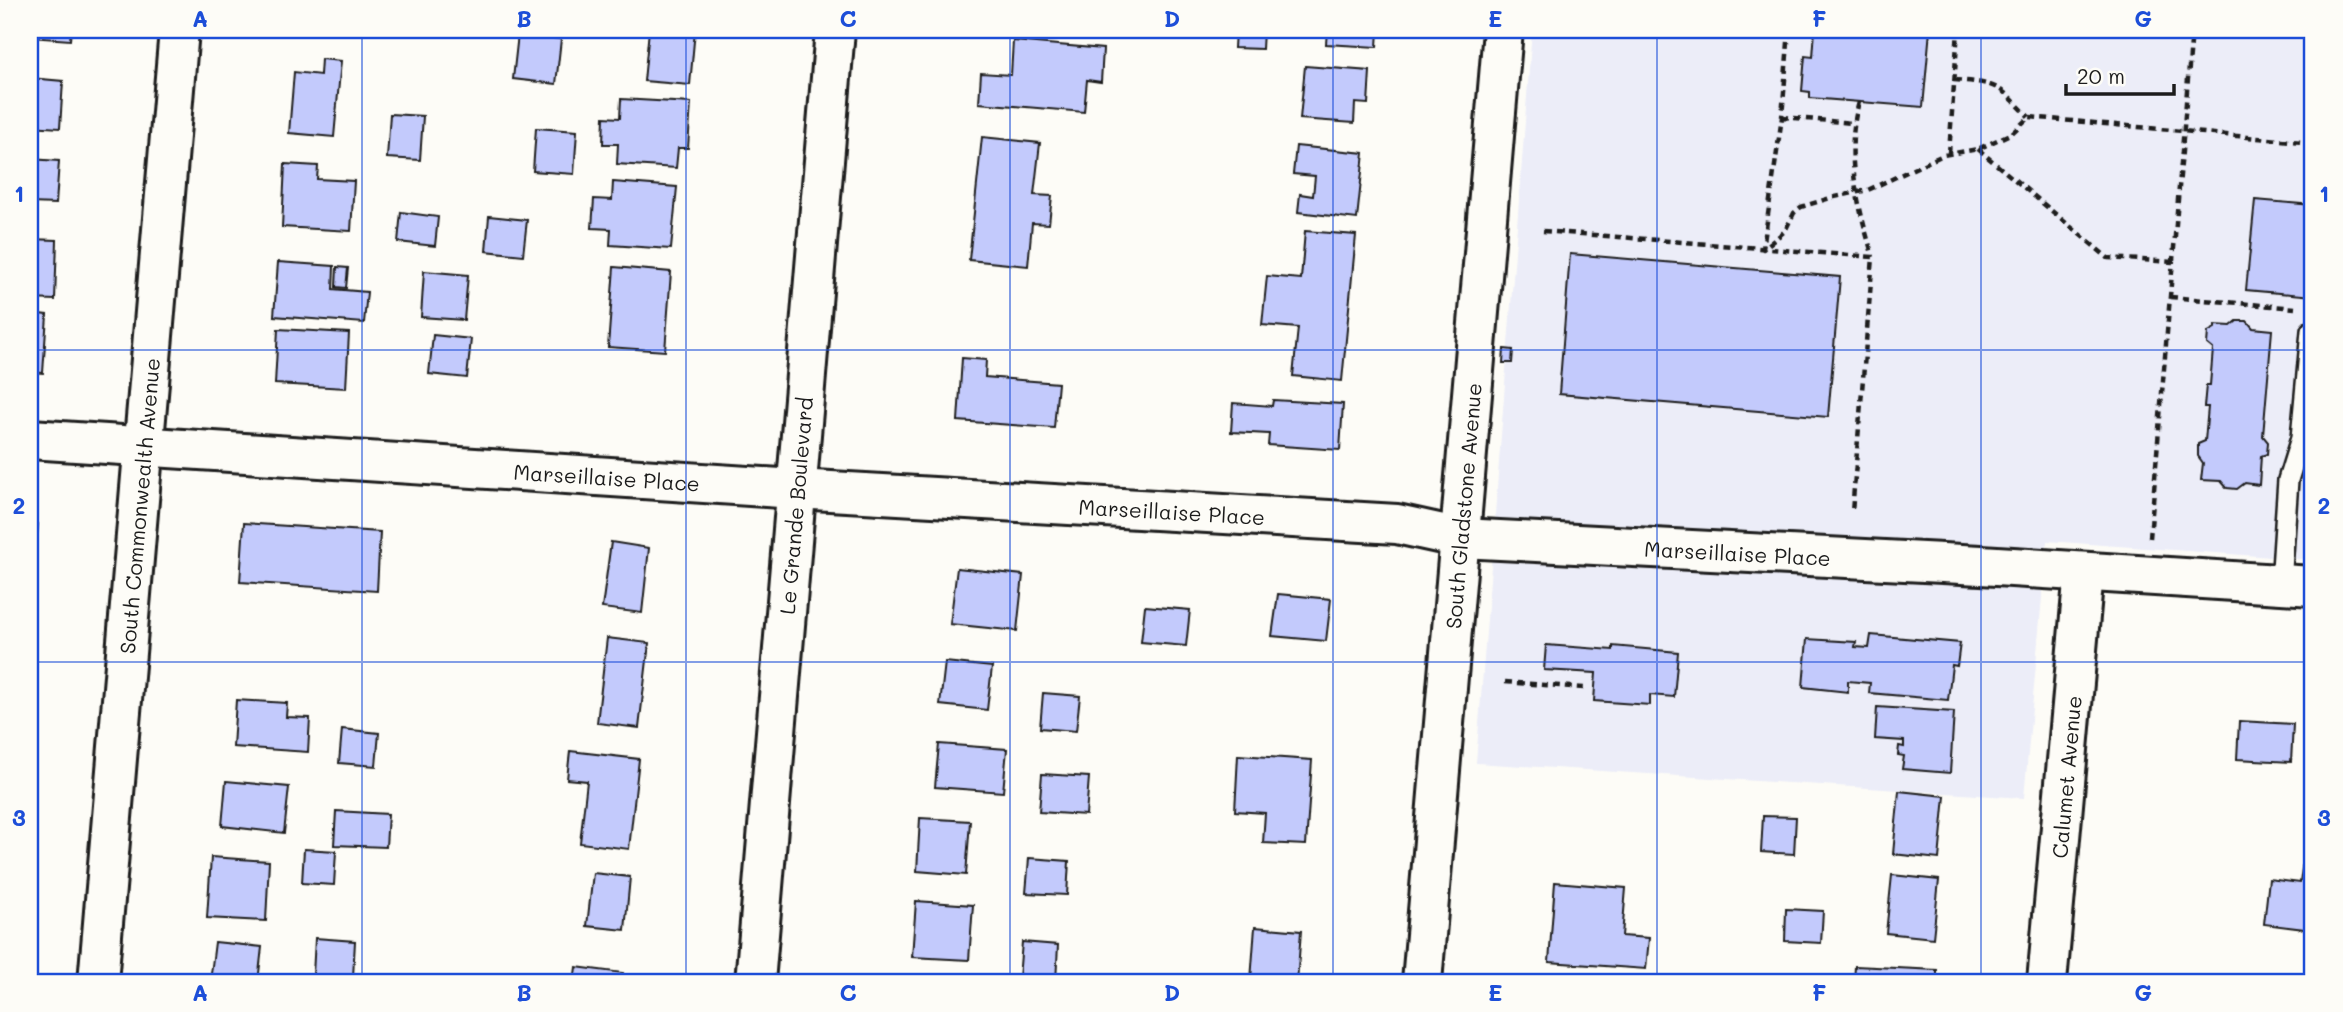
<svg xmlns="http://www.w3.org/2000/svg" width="2343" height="1012" font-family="Mali,sans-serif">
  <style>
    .built { fill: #ecedf8 }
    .building { fill: #c3cafc; stroke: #1c1c1c; stroke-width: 2 }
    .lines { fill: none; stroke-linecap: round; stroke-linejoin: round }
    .lane-casing { stroke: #1c1c1c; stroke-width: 24 }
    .street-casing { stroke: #1c1c1c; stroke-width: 44 }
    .path { stroke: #1c1c1c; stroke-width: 4.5; stroke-dasharray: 7 5; stroke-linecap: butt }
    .lane { stroke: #fdfcf7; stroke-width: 19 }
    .street { stroke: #fdfcf7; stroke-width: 38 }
    .grid { fill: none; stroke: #1d4ed8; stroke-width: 2; stroke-opacity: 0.55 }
    .labels { text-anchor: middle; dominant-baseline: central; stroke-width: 5; stroke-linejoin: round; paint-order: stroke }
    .street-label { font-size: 21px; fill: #1c1c1c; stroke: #fdfcf7 }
    .neatline { fill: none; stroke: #1d4ed8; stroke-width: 2.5 }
    .grid-label { font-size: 23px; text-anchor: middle; font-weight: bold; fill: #1d4ed8 }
  </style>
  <rect width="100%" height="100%" fill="#fdfcf7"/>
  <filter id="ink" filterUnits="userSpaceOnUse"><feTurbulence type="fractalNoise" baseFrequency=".0143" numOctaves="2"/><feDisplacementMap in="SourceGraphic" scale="14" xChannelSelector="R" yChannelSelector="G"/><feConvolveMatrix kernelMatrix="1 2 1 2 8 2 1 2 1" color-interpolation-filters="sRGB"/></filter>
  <g filter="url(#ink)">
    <!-- built -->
    <path class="built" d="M1532 30H2313V560L2047 541 2024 798 1476 763Z"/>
    <!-- building -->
    <path class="building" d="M30 30H71L70 40 30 37Z
      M649 30H695L690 85 644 81Z
      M1007 30H1060L1059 38 1006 32Z
      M1235 30H1263L1262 49 1234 48Z
      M1327 30H1378L1377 47 1326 44Z
      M1815 30H1930L1923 107 1810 98V92L1802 91 1805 56 1813 57Z
      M518 34 561 39 556 84 513 79Z
      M1013 41 1103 49 1101 82 1087 80 1084 112 979 103 981 73 1011 75Z
      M321 59 341 61 334 137 289 133 294 72 320 75Z
      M1305 66 1370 71 1368 104 1355 103 1354 123 1300 119Z
      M30 78 63 81 60 128 30 126Z
      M621 99 691 103 688 148H678L676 168 617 164 618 144H603L604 117 620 118Z
      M390 114 423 116 420 160 387 158Z
      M536 128 577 131 574 174 533 171Z
      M982 137 1040 143 1034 195 1052 196 1049 224 1032 223 1028 266 969 260Z
      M1296 146 1364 153 1357 219 1298 212 1300 194 1313 196 1315 176 1293 174Z
      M30 159 59 161 56 204 30 203Z
      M285 164 318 166 317 179 354 181 351 231 282 227Z
      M613 182 677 187 671 249 610 245 611 229 592 228 594 199 612 200Z
      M2255 200 2313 205V296L2246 290Z
      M401 212 438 217 435 246 398 242Z
      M489 216 527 220 523 255 486 251Z
      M1305 231 1356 235 1342 381 1293 376 1298 328 1262 325 1267 276 1301 279Z
      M30 239 57 240 55 300 30 299Z
      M1570 254 1840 277 1828 417 1559 394Z
      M278 262 334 266 333 289 367 292 364 323 274 316Z
      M337 267 348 268 346 288 336 287Z
      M614 267 671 272 665 351 608 347Z
      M424 271 468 275 464 320 421 317Z
      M30 313 47 315 43 373 30 372Z
      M2237 321H2247L2253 328 2272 330 2263 436 2268 442 2267 454 2261 456 2259 485 2245 483 2237 489 2227 488 2221 481 2201 480 2203 463 2198 456V444L2205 441 2208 407H2204L2206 385H2210L2213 349 2207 344 2208 332 2215 328V325L2231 326Z
      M278 329 349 333 346 388 275 384Z
      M433 335 471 339 467 378 429 374Z
      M1504 349 1513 350 1512 363H1503Z
      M962 358 986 360 985 377 1058 383 1054 428 958 421Z
      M1273 400 1343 404 1340 450 1268 445 1269 434 1231 432 1233 403 1272 406Z
      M30 523 38 524 33 574H30Z
      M244 523 380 532 377 591 240 582Z
      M611 542 649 548 642 613 602 608Z
      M957 568 1023 575 1017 631 950 624Z
      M1278 594 1331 599 1326 641 1272 636Z
      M1145 606 1190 610 1186 646 1141 642Z
      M1871 635 1960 643 1957 666 1952 665 1948 700 1869 693 1870 683 1848 681V692L1803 687 1807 639 1856 642 1855 647 1869 648Z
      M607 638 649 643 639 728 597 723Z
      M1546 645 1613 650V646L1678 652 1674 697 1650 695V705L1594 701 1596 673 1544 670Z
      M945 662 992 667 987 710 940 705Z
      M1043 693 1080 696 1076 731 1040 728Z
      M236 700 287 703 286 717 310 718 308 752 233 747Z
      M1877 707 1954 712 1950 773 1902 769 1904 756 1898 755 1899 746 1904 747V741L1875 739Z
      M2239 721 2293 724 2291 762 2237 759Z
      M342 729 379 733 376 766 339 763Z
      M939 744 1007 749 1003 792 935 787Z
      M570 751 639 759 629 849 580 843 587 781 567 779Z
      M1238 755 1312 760 1306 845 1263 843 1265 813 1235 811Z
      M1042 774 1089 777 1086 815 1039 812Z
      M226 781 289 787 284 833 222 826Z
      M1899 791 1945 796 1939 859 1893 854Z
      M336 811 388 814 386 847 334 845Z
      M1763 816 1796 817 1794 854 1761 852Z
      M920 818 970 821 966 875 917 871Z
      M2305 846 2313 847V930L2264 924 2269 879 2300 883Z
      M304 849 336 851 334 885 302 883Z
      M211 857 269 861 266 921 207 918Z
      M1029 858 1069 861 1067 895 1026 893Z
      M593 873 630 877 625 930 587 926Z
      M1892 875 1939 880 1933 938 1886 933Z
      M1555 882 1626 888 1622 936 1649 938 1646 969 1549 962Z
      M916 901 973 905 969 960 912 957Z
      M1786 909 1823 911 1821 943 1785 941Z
      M1255 927 1301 931 1297 982 1251 980Z
      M315 938 355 941 353 977 313 975Z
      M215 942 262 947 258 982H210Z
      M1022 942 1058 945 1056 981 1019 978Z
      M1855 966 1937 970V982H1854Z
      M576 967 623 973 622 982H574Z"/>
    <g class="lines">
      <!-- lane casing -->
      <g class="lane-casing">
        <path id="lane" d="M2281 584 2288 480 2301 438 2311 331"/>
      </g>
      <!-- street casing -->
      <g class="street-casing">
        <g id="street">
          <path id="s1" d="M30 439 796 489 1397 524 1461 538 1981 565 2313 586"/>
          <path id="s2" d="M98 982 179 30"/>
          <path id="s3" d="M755 982 835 30"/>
          <path id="s4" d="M1422 982 1503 30"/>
          <path id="s5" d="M2047 982 2084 572"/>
        </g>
      </g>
      <!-- path -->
      <path class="path" d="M1789 30 1782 117 1763 249 1785 231 1794 213 1801 207 1830 198 1868 190 1943 155 1978 149 2012 133 2029 117 2313 143
        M1954 80C1998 83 2000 86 2029 117
        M1859 102C1844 155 1858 206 1873 257
        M1782 117 1853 123
        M1978 149 2108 258 2173 262
        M1949 153 1958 30
        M2312 200 2313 177
        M1543 231 1873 257 1852 512
        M2170 297 2295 308
        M2150 538 2192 30
        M1505 682 1585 688"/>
      <!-- lane -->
      <use href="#lane" class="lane"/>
      <!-- street -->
      <use href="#street" class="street"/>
    </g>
  </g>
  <!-- grid -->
  <path class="grid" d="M362 30V982M686 30V982M1010 30V982M1333 30V982M1657 30V982M1981 30V982M30 350H2313M30 662H2313"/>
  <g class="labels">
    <!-- street labels -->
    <g class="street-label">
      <text stroke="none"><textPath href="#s1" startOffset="578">Marseillaise Place</textPath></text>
      <text stroke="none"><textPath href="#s2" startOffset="478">South Commonwealth Avenue</textPath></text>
      <text stroke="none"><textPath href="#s3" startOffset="478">Le Grande Boulevard</textPath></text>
      <text stroke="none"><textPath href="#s4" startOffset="478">South Gladstone Avenue</textPath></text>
      <text stroke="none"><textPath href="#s1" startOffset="1144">Marseillaise Place</textPath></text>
      <text stroke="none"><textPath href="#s1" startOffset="1712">Marseillaise Place</textPath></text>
      <text stroke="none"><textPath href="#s5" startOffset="206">Calumet Avenue</textPath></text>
    </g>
  </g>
  <!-- margin -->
  <rect width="2343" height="1012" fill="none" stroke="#fdfcf7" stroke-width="77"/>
  <!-- scale -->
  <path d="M2066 84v10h108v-10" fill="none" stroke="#1c1c1c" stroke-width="3.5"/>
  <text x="2077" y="84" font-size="21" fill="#1c1c1c" stroke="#fdfcf7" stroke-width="5" paint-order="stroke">20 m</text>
  <rect x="38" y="38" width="2266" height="936" class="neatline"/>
  <g class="grid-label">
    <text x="200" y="27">A</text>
    <text x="524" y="27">B</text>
    <text x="848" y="27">C</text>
    <text x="1172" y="27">D</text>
    <text x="1495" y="27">E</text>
    <text x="1819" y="27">F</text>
    <text x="2143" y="27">G</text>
    <text x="19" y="202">1</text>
    <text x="2324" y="202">1</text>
    <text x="19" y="514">2</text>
    <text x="2324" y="514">2</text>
    <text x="19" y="826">3</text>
    <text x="2324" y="826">3</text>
    <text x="200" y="1001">A</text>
    <text x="524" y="1001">B</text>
    <text x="848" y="1001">C</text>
    <text x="1172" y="1001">D</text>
    <text x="1495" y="1001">E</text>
    <text x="1819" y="1001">F</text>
    <text x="2143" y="1001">G</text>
  </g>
</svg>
